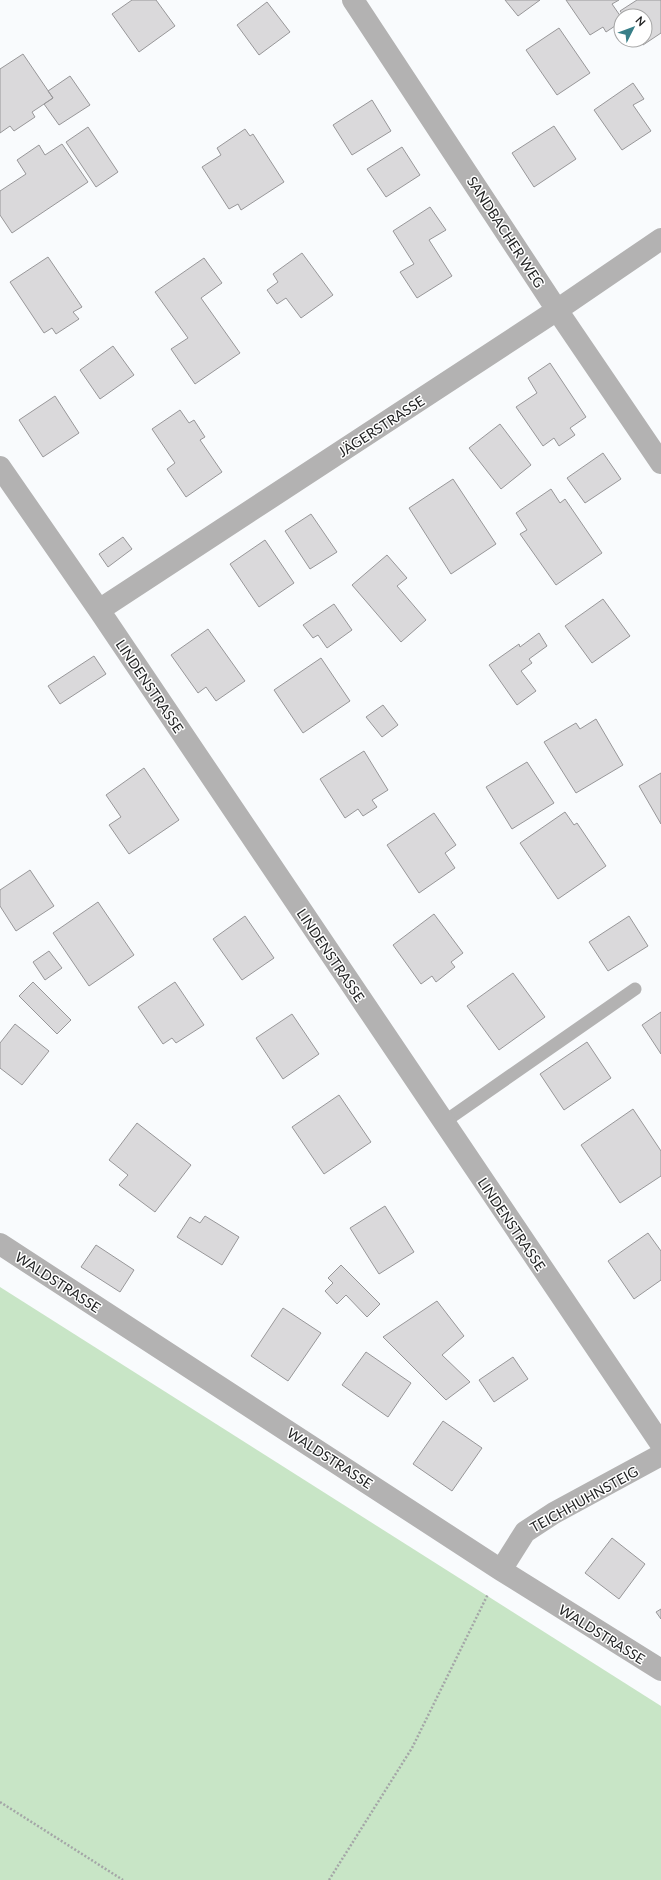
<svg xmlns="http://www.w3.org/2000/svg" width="661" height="1880" font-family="Lato,sans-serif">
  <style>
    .green { fill: #c8e5c6 }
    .building { fill: #dad9db; stroke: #989799 }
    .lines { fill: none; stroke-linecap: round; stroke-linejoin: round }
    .path { stroke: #a4a6a7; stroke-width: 2.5; stroke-dasharray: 2 2; stroke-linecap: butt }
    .lane { stroke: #b3b2b2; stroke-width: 13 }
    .street { stroke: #b3b2b2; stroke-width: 22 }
    .labels { text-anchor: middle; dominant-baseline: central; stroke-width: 3; stroke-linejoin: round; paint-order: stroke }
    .street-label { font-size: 14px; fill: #222324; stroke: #fff }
  </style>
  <rect width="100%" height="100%" fill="#f9fbfd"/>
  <!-- green -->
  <path class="green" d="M0 1287 661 1706V1880H0Z"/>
  <!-- building -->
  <path class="building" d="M132 0H156L175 26 139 52 112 14Z
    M505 0H540L518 16Z
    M566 0H619L612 4 621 17V22L606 32 603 27 590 35Z
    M637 0H661V33L643 45 640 40H645V16H624L620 11Z
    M267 2 290 32 259 55 237 25Z
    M559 28 590 73 557 95 526 50Z
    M23 54 53 98 32 112 35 117 14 131 10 126 0 133V69Z
    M70 76 90 105 59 125 44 104 53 98 48 91Z
    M633 83 644 99 633 105 651 131 622 150 594 110Z
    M372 100 391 131 352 155 333 125Z
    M554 126 576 159 534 187 512 153Z
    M88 127 118 172 96 187 66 142Z
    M245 129 250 136 253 134 284 182 241 210 238 204 229 209 202 167 221 155 217 148Z
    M62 144 88 182 12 233 0 215V191L26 174 17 160 39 145 45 155Z
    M402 147 420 175 386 197 367 169Z
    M430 207 446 230 429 240 452 276 417 298 400 272 414 264 393 231Z
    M302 253 333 295 301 318 286 298 277 304 267 290 278 282 273 274Z
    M48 257 82 307 73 312 79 319 56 334 52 328 44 333 10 282Z
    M204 258 222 283 201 298 240 353 195 384 171 349 188 338 155 292Z
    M113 346 134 375 100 399 80 370Z
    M550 363 586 417 570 428 575 435 559 446 554 438 543 446 516 407 537 393 528 378Z
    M55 396 79 433 43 457 19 420Z
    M180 410 189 423 194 420 205 437 200 440 222 472 186 497 167 469 175 463 152 429Z
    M500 424 531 465 501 489 469 448Z
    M603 453 621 479 585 503 567 478Z
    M453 479 496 544 451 574 409 508Z
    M551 489 560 503 565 499 602 553 556 585 520 534 527 530 516 513Z
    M311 514 337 552 310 569 285 531Z
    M123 537 132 549 108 567 99 554Z
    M265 540 294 583 259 607 230 564Z
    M387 555 407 578 397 586 426 620 401 642 352 585Z
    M603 599 630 636 592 663 565 626Z
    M334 604 352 630 327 648 318 635 313 638 303 625Z
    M208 629 245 681 216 701 206 687 198 693 171 655Z
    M539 633 547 646 529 659 532 663 521 671 536 691 517 705 489 665 519 644 520 647Z
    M94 656 106 674 60 704 48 686Z
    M321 658 350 701 303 733 274 690Z
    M383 705 398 725 382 737 366 717Z
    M596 719 623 765 576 793 544 742 576 723 580 729Z
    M364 751 388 790 372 800 377 807 363 816 358 809 345 818 320 779Z
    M527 762 554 803 512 829 486 787Z
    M144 768 179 820 129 854 109 825 121 817 106 795Z
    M661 773V824L639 786Z
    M565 812 574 825 577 823 606 866 558 899 520 843Z
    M434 813 456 845 445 853 455 868 419 893 387 845Z
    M30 870 54 906 16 931 0 906V890Z
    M98 902 134 955 89 986 53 933Z
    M434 914 463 953 451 962 455 967 436 982 432 976 421 984 393 945Z
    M245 916 274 958 242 980 213 939Z
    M629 916 648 946 608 971 589 942Z
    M49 951 62 968 45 980 33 962Z
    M513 973 545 1017 499 1050 467 1006Z
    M33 982 71 1020 57 1034 19 996Z
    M175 982 204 1025 176 1043 172 1038 163 1044 138 1007Z
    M661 1012V1054L642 1025Z
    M292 1014 319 1054 283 1079 256 1038Z
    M15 1024 49 1051 22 1085 0 1068V1043Z
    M587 1042 611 1078 564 1110 540 1074Z
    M339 1095 371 1142 324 1174 292 1127Z
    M633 1109 661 1151V1176L620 1203 581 1145Z
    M137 1123 191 1165 155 1212 119 1185 128 1175 109 1160Z
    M385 1206 414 1252 379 1274 350 1228Z
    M205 1216 239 1237 222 1265 177 1237 190 1217 200 1223Z
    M648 1233 661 1251V1280L634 1299 608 1261Z
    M96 1245 134 1270 120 1292 81 1267Z
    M341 1265 380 1304 367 1317 346 1295 337 1304 325 1291 333 1283 328 1278Z
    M437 1301 464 1336 442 1355 470 1382 446 1400 383 1337Z
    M283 1308 321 1333 288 1381 251 1356Z
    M366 1352 411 1383 388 1417 342 1385Z
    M513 1357 528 1379 494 1402 479 1380Z
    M443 1421 482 1448 452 1491 413 1464Z
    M612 1538 645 1564 619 1599 585 1573Z
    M661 1609V1619L656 1612Z"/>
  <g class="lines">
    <!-- path -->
    <path class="path" d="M0 1802 123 1880
      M329 1880 412 1748 488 1594"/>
    <!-- lane -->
    <path class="lane" d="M444 1122 635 989"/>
    <!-- street -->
    <path class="street" d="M353 0 557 310 661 463
      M0 467 99 610 661 1444
      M99 610 557 310 661 239
      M0 1244 501 1570 661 1670
      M501 1570 525 1532 554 1513 661 1455"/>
  </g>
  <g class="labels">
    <!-- street labels -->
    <g class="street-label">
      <text transform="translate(506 232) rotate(57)">SANDBACHER WEG</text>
      <text transform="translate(381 426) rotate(-33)">JÄGERSTRASSE</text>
      <text transform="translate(150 686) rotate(56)">LINDENSTRASSE</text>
      <text transform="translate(331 955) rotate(56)">LINDENSTRASSE</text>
      <text transform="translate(512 1224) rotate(56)">LINDENSTRASSE</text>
      <text transform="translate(58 1282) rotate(33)">WALDSTRASSE</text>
      <text transform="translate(330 1458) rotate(33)">WALDSTRASSE</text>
      <text transform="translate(584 1499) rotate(-29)">TEICHHUHNSTEIG</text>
      <text transform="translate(602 1634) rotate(32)">WALDSTRASSE</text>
    </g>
  </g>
  <!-- north arrow -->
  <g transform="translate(633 28) rotate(48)"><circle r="19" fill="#ffffff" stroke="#a7a7a7"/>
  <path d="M0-3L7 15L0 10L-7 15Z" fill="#387f88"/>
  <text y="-6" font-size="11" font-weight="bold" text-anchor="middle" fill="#222324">N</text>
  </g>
</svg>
